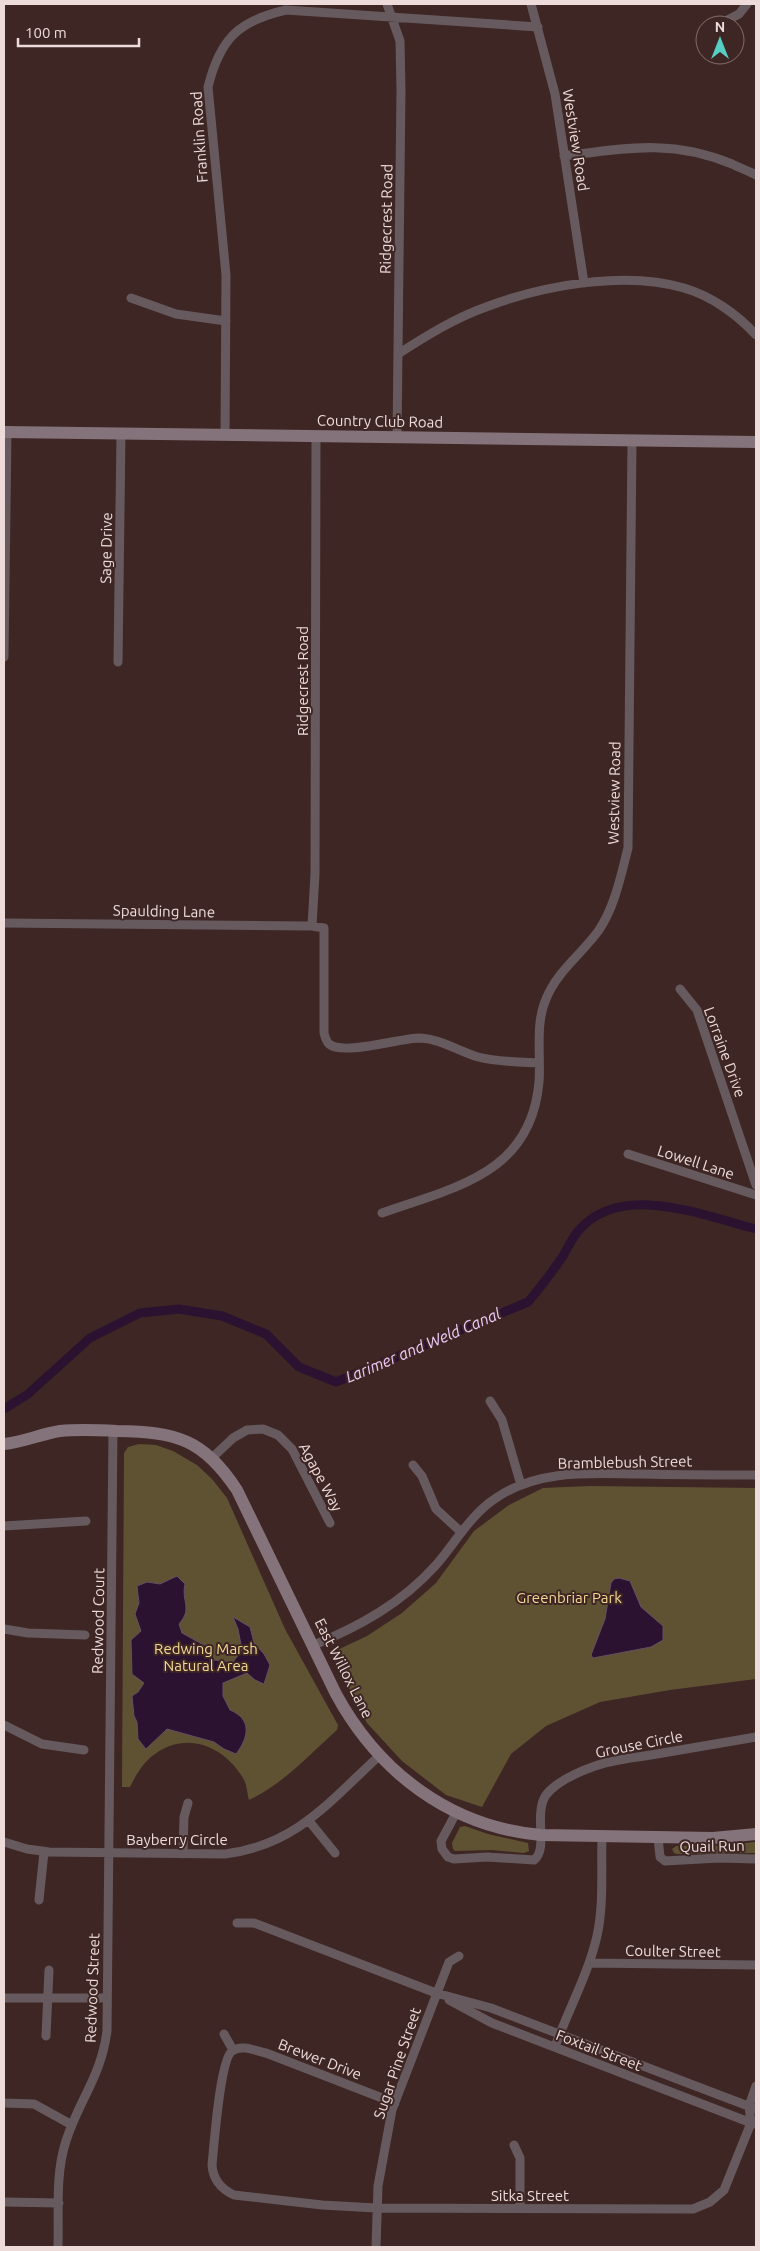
<svg xmlns="http://www.w3.org/2000/svg" width="760" height="2251" font-family="Ubuntu,sans-serif">
  <style>
    .green { fill: #5f5233 }
    .water { fill: #2a1230; stroke: #644e63 }
    .lines { fill: none; stroke-linecap: round; stroke-linejoin: round }
    .canal { stroke: #2a1230; stroke-width: 9 }
    .street { stroke: #665a5f; stroke-width: 9 }
    .secondary { stroke: #85737b; stroke-width: 12 }
    .labels { text-anchor: middle; dominant-baseline: central; stroke-width: 4; stroke-linejoin: round; paint-order: stroke }
    .street-label { font-size: 15px; fill: #ecdbd9; stroke: #3e2624 }
    .park-label { font-size: 15px; fill: #f4d994; stroke: #3e2624 }
    .water-label { font-size: 16px; font-style: italic; fill: #efcbf9; stroke: #3e2624 }
  </style>
  <rect width="100%" height="100%" fill="#3e2624"/>
  <!-- green -->
  <path class="green" d="M139 1444 156 1445 173 1451 197 1465 212 1479 227 1498 285 1629 338 1725 337 1730C309 1755 283 1784 249 1800 247 1793 247 1784 243 1778 225 1747 187 1730 155 1754 143 1762 136 1775 130 1787H122L124 1453 128 1447Z
    M589 1486 756 1488V1679L670 1690 600 1702 546 1726 511 1754 482 1807 446 1795 402 1761 367 1723 331 1653 367 1636 402 1613 436 1583 474 1531 509 1505 543 1488Z
    M465 1826 488 1834 528 1843 529 1851 524 1853 492 1850 455 1851 453 1849 452 1843 460 1827Z
    M756 1842V1853L677 1854 674 1853 672 1849 676 1846H712Z"/>
  <!-- water -->
  <path class="water" d="M177 1576 185 1584C181 1602 193 1608 179 1624L182 1633 211 1649 214 1660 233 1662 242 1650 238 1629 233 1617 250 1627 254 1643 264 1654 270 1665 264 1684 255 1680 247 1673 223 1683V1696L230 1710C252 1719 249 1737 236 1754L224 1749 214 1742 167 1729 146 1749 138 1739 137 1722 134 1716 132 1696 138 1692 144 1683 132 1674 131 1640 141 1631 135 1614 139 1603 137 1586 147 1582 160 1584Z
    M619 1578 630 1581 641 1607 663 1626V1640L651 1647 593 1658 591 1655 605 1619 611 1583 614 1579Z"/>
  <g class="lines">
    <!-- canal -->
    <path class="canal" d="M4 1409 28 1394 90 1338 140 1313 179 1309 222 1316 266 1334 299 1367 336 1382 528 1302C541 1287 552 1272 563 1256 568 1247 573 1237 579 1230 622 1181 704 1216 756 1229"/>
    <!-- street -->
    <path class="street" d="M387 4 400 41 401 90 397 437
      M531 4 555 94 584 283
      M718 25 739 14 747 4
      M564 156C626 148 672 139 732 164 740 168 749 171 756 175
      M131 298 176 314 226 321
      M398 354C426 336 455 318 486 307 541 286 625 270 684 288 711 296 737 314 756 335
      M225 435 226 275 208 87C220 39 238 21 286 10L538 27
      M4 657 7 432
      M118 662 121 434
      M4 923 312 926 324 928V1033C325 1037 326 1041 329 1044 343 1056 400 1038 420 1038 441 1039 458 1051 478 1057 498 1062 519 1062 539 1063
      M312 926 315 874 316 436
      M680 989 697 1010 756 1185
      M628 1154 756 1195
      M382 1213C455 1187 531 1174 539 1082 541 1055 535 1024 546 999 557 971 582 954 599 930 615 906 621 875 628 848L632 440
      M490 1401 502 1420 521 1485
      M212 1458 233 1438 247 1430 263 1429 278 1435 292 1449 330 1523
      M413 1465 422 1476 436 1509 461 1532
      M4 1526 86 1521
      M4 1629 28 1633 85 1635
      M314 1645C360 1626 402 1603 436 1565 456 1542 470 1515 496 1498 540 1468 592 1474 643 1474 681 1475 718 1475 756 1475
      M4 1725 42 1744 84 1750
      M456 1813 441 1841 442 1849 448 1857 454 1859 487 1857 534 1860C549 1849 533 1814 546 1795 557 1781 578 1772 595 1766 612 1760 632 1758 651 1755 686 1749 721 1743 756 1737
      M309 1821 335 1853
      M658 1837 660 1857 665 1861 719 1858 756 1859
      M4 1842 27 1849 49 1852 225 1854C296 1845 329 1802 379 1756
      M183 1854 184 1817 188 1803
      M39 1900 44 1852
      M237 1923H254L436 1993 491 2008 756 2109
      M589 1963 756 1965
      M4 1998H107
      M449 2000 492 2023 754 2124
      M224 2034 233 2050
      M46 2036 49 1970
      M555 2047C568 2010 588 1975 597 1936 604 1905 601 1868 602 1836
      M4 2103 34 2104 72 2125
      M395 2103 266 2053C256 2051 242 2044 232 2051 220 2060 214 2146 212 2165 213 2179 221 2189 234 2195L322 2205 376 2208 693 2209 710 2202 724 2190 751 2123 749 2106 756 2086
      M514 2145 520 2158V2208
      M4 2202 59 2203
      M58 2247C59 2213 55 2174 66 2141 79 2100 101 2077 107 2031L113 1431
      M376 2247 378 2186 392 2110 449 1962 459 1956"/>
    <!-- secondary -->
    <path class="secondary" d="M4 432 756 442
      M4 1444C23 1442 41 1434 60 1431 79 1429 99 1430 117 1431 177 1432 203 1439 237 1490L336 1694C379 1773 451 1827 541 1835L713 1838 756 1834"/>
  </g>
  <g class="labels">
    <!-- street labels -->
    <g class="street-label">
      <text transform="translate(199 137) rotate(-94)">Franklin Road</text>
      <text transform="translate(576 140) rotate(81)">Westview Road</text>
      <text transform="translate(386 219) rotate(-89)">Ridgecrest Road</text>
      <text transform="translate(380 421) rotate(1)">Country Club Road</text>
      <text transform="translate(106 548) rotate(-89)">Sage Drive</text>
      <text transform="translate(302 681) rotate(-90)">Ridgecrest Road</text>
      <text transform="translate(614 793) rotate(-89)">Westview Road</text>
      <text transform="translate(164 911) rotate(1)">Spaulding Lane</text>
      <text transform="translate(725 1052) rotate(70)">Lorraine Drive</text>
      <text transform="translate(696 1162) rotate(18)">Lowell Lane</text>
      <text transform="translate(625 1462) rotate(-1)">Bramblebush Street</text>
      <text transform="translate(321 1477) rotate(62)">Agape Way</text>
      <text transform="translate(98 1621) rotate(-89)">Redwood Court</text>
      <text transform="translate(344 1668) rotate(63)">East Willox Lane</text>
      <text transform="translate(639 1744) rotate(-11)">Grouse Circle</text>
      <text x="177" y="1839">Bayberry Circle</text>
      <text transform="translate(712 1846) rotate(-1)">Quail Run</text>
      <text transform="translate(673 1951) rotate(1)">Coulter Street</text>
      <text transform="translate(92 1988) rotate(-88)">Redwood Street</text>
      <text transform="translate(599 2050) rotate(21)">Foxtail Street</text>
      <text transform="translate(320 2059) rotate(21)">Brewer Drive</text>
      <text transform="translate(397 2063) rotate(-71)">Sugar Pine Street</text>
      <text x="530" y="2195">Sitka Street</text>
    </g>
    <!-- park labels -->
    <g class="park-label">
      <text x="569" y="1597">Greenbriar Park</text>
      <text x="206" y="1648">Redwing Marsh<tspan x="206" dy="17">Natural Area</tspan></text>
    </g>
    <!-- water labels -->
    <g class="water-label">
      <text transform="translate(423 1345) rotate(-23)">Larimer and Weld Canal</text>
    </g>
  </g>
  <!-- border -->
  <rect width="760" height="2251" fill="none" stroke="#ecdbd9" stroke-width="10"/>
  <!-- north arrow -->
  <g transform="translate(720 40)"><circle r="24" fill="#3e2624" stroke="#846e6c"/>
  <path d="M0-4L9 19L0 12L-9 19Z" fill="#56cec3"/>
  <text y="-8" font-size="14" font-weight="bold" text-anchor="middle" fill="#ecdbd9">N</text>
  </g>
  <!-- scale -->
  <path d="M18 38v8h121v-8" fill="none" stroke="#ecdbd9" stroke-width="2.5"/>
  <text x="25" y="38" font-size="15" fill="#ecdbd9" stroke="#3e2624" stroke-width="4" paint-order="stroke">100 m</text>
</svg>
